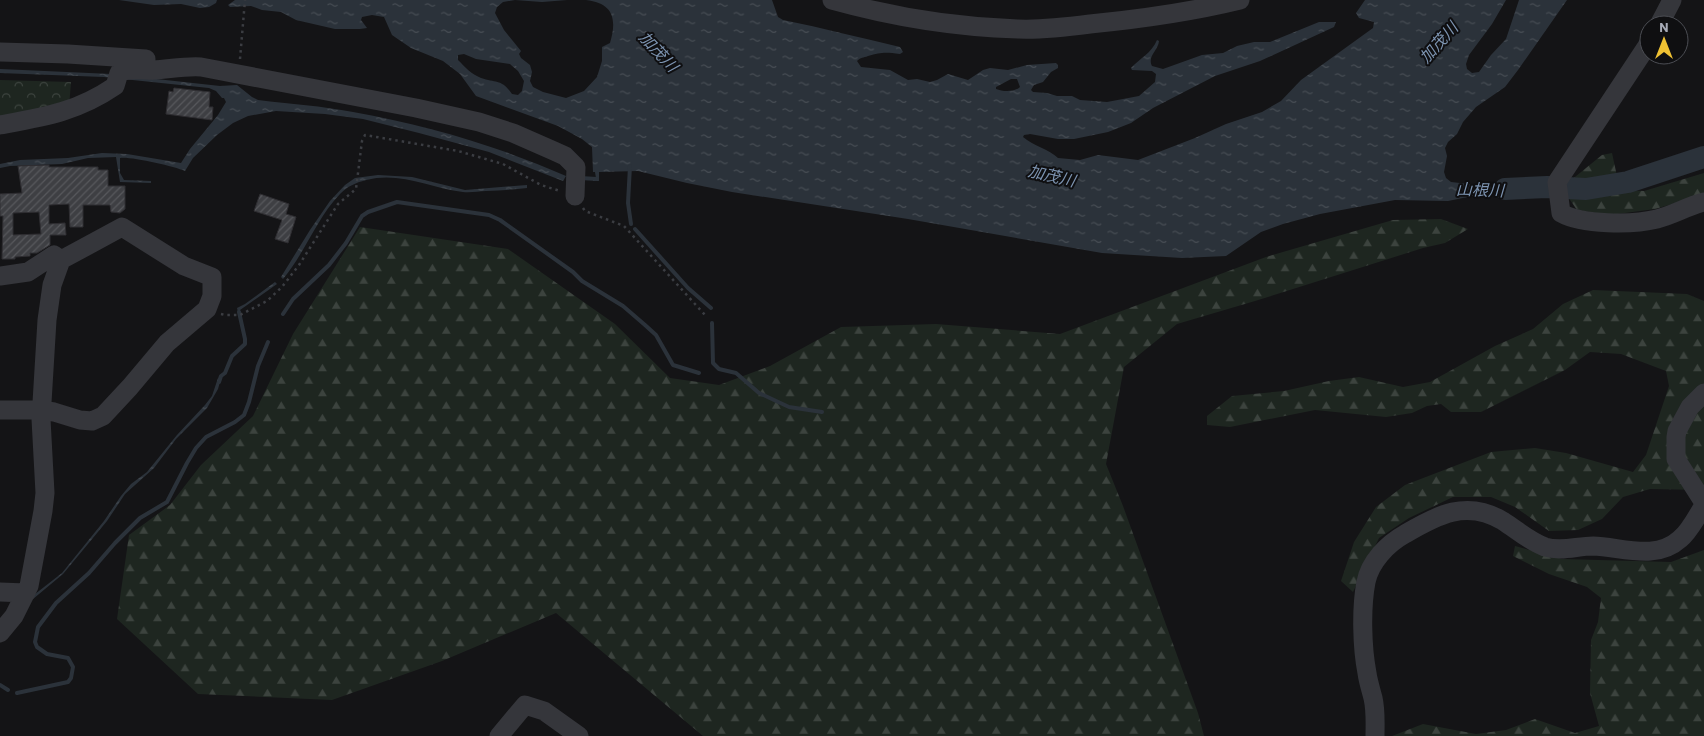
<svg xmlns="http://www.w3.org/2000/svg" width="1704" height="736" font-family="Barlow,'Noto Sans JP',sans-serif">
  <style>
    .forest { fill: url(#forest-firs) }
    .park { fill: url(#park-crowns) }
    .water { fill: url(#water-ripples); fill-rule: evenodd }
    .lines { fill: none; stroke-linecap: round; stroke-linejoin: round }
    .stream { stroke: #2b323a; stroke-width: 4 }
    .river { stroke: #2b323a; stroke-width: 22 }
    .building { fill: url(#building-hatch); stroke: #2f2e32; fill-rule: evenodd }
    .path { stroke: #3b3d42; stroke-width: 2.5; stroke-dasharray: 2.5 4; stroke-linecap: butt }
    .minor { stroke: #35363b; stroke-width: 19 }
    .labels { text-anchor: middle; dominant-baseline: central; stroke-width: 4; stroke-linejoin: round; paint-order: stroke }
    .water-label { font-size: 16px; font-style: italic; fill: #7d94b1; stroke: #0f0f11 }
  </style>
  <defs>
    <pattern id="forest-firs" width="22" height="20" patternUnits="userSpaceOnUse" patternTransform="scale(1.25)"><rect width="22" height="20" fill="#1e2620"/><path d="M5 1l3.5 6h-7zM16 11l3.5 6h-7z" fill="#3c433e"/></pattern>
    <pattern id="park-crowns" width="20" height="18" patternUnits="userSpaceOnUse" patternTransform="scale(1.25)"><rect width="20" height="18" fill="#1e2620"/><path d="M2 6a3 3 0 1 1 6 0M12 15a3 3 0 1 1 6 0" fill="none" stroke="#3c433e"/></pattern>
    <pattern id="water-ripples" width="26" height="14" patternUnits="userSpaceOnUse" patternTransform="scale(1.25)"><rect width="26" height="14" fill="#2b323a"/><path d="M2 4q2-2 4 0t4 0M15 11q2-2 4 0t4 0" fill="none" stroke="#474d54"/></pattern>
    <pattern id="building-hatch" width="6" height="6" patternUnits="userSpaceOnUse" patternTransform="scale(1.25)"><rect width="6" height="6" fill="#3e3f43"/><path d="M-1 1l2-2M0 6l6-6M5 7l2-2" fill="none" stroke="#57585c"/></pattern>
  </defs>
  <rect width="100%" height="100%" fill="#141416"/>
  <!-- forest -->
  <path class="forest" d="M1612 153 1620 190 1644 191 1704 173V196H1700L1655 209 1610 215 1577 210 1566 194 1570 181 1602 155Z
    M1441 219 1468 229 1445 243 1423 248 1255 301 1177 324 1124 367 1106 464 1123 506 1198 713 1204 736H703L556 613 442 661 332 700 198 694 117 619 129 535 170 505 201 465 253 416 293 334 360 227 508 249 615 324 670 378 719 385 770 366 841 327 936 324 1060 334 1266 257 1393 220Z
    M1593 290 1687 294 1704 301V490L1650 489 1623 497 1602 519 1578 530 1549 531 1515 507 1491 497H1453L1409 518 1379 538 1353 592 1341 581 1354 542 1376 507 1405 485 1491 452 1535 448 1566 453 1633 472 1646 455 1669 386 1666 371 1621 354 1590 352 1565 370 1481 412H1451L1441 404 1427 406 1412 413 1386 417 1315 410 1230 427 1207 425V416L1232 396 1284 391 1329 381 1359 377 1403 387 1430 382 1495 346 1533 329 1563 304Z
    M1515 546 1562 559 1671 562 1704 550V736H1392L1423 724 1476 734 1506 730 1535 719 1575 733 1599 726 1590 693 1591 640 1598 622 1601 598 1587 587 1549 574 1513 556Z"/>
  <!-- park -->
  <path class="park" d="M0 80 71 82 69 107 0 120Z"/>
  <!-- water -->
  <path class="water" d="M119 0H217L216 3 209 7 200 8 181 4 154 5Z
    M235 0H567L542 2 515 0 503 2 497 7 495 13 504 30 521 51 519 54 521 58 530 65 532 72 530 81 533 87 543 92 566 98 584 91 597 77 602 61V47L610 43C617 20 614 3 586 0H772L778 17 783 20C823 28 861 38 900 47L903 52 900 54C886 52 881 52 868 56 863 58 861 57 857 61L861 67 890 70 908 80 917 79 930 82 937 80 948 74 968 80 983 70 990 68 1008 70 1027 65 1056 63 1058 65V68L1051 72 1043 82 1034 85 1031 90 1033 92 1047 93 1057 96H1072L1080 100 1107 102 1139 96 1155 82 1156 74 1152 71 1132 70 1131 68C1139 59 1152 53 1157 40L1159 41C1158 51 1147 56 1152 66L1163 69 1202 55 1223 53 1237 46 1254 42H1270L1319 22H1336L1334 27 1260 61 1215 76 1153 108 1131 123 1108 132 1074 139H1058L1030 134 1024 135 1023 137C1033 146 1049 149 1058 158L1080 160 1098 155 1138 160 1195 138 1226 124 1262 112 1281 101 1301 80 1373 28 1374 22 1359 18 1356 13 1365 0H1506L1492 24 1469 55 1466 64 1467 69 1472 73 1479 72 1491 55 1506 39 1519 0H1567L1518 70 1505 87 1476 107 1463 122 1457 134 1448 142 1445 148 1447 156 1444 172 1446 178 1451 182 1486 186 1536 185 1535 189 1487 193 1448 201 1395 200 1320 214 1283 224 1261 232 1226 256 1182 258 1102 253 908 219 732 192 687 183 638 171 599 172V181H593V179L596 178 595 172H593L592 147 582 139 558 126 476 96 460 74 443 61 411 48 392 35 384 17 372 15 362 17 361 20 367 28 360 29H335L296 20 281 12 262 10 251 6 230 7 228 5ZM464 54 476 59 510 64 518 71 524 81 522 91 518 95 512 94C502 79 496 83 481 78 471 74 465 67 458 60V55ZM1011 79H1017L1020 87C1015 92 1003 92 996 89V87Z
    M0 69 111 74 220 86 237 85 252 97 258 100C290 104 322 106 353 112 426 125 498 146 566 176L563 181 489 152 419 133 363 119 325 114 276 111 248 116 233 123 217 135 193 158 185 171C174 166 129 156 120 158V173L124 180 151 181V183L120 182 116 157 88 158 62 164 10 166 0 168V164L20 160 68 158 102 153 127 154 181 163 190 149 218 115 226 102 224 98H222L216 91 209 88 104 77 0 73Z
    M378 175 412 177 465 190 527 185V188C513 190 500 190 486 191 478 191 471 193 463 192 430 188 400 171 366 180 355 183 348 186 340 194 316 219 305 253 283 279L281 277 310 230 330 201 345 185 355 178Z
    M275 282 277 284 240 310 242 316H239L237 308 245 304Z
    M218 378H221L218 389 207 408 176 439 154 468 125 494 107 521 63 574 27 604 30 598 62 573 104 521 121 496 131 484 147 472 177 435 205 405 212 396Z"/>
  <g class="lines">
    <!-- stream -->
    <path class="stream" d="M630 166 628 203 631 224
      M580 178 597 179
      M635 229 688 288 711 308
      M283 314 293 299 329 265 346 243 362 216 368 212 397 202 489 215 500 220 573 272 582 281 623 306 645 325 656 335 673 365 699 373
      M712 323 713 363 719 369 736 373 759 393 789 407 822 412
      M219 382 221 376 225 373 232 356 245 344V339L239 312
      M0 685 8 690
      M17 693 68 682 71 678 73 667 68 658 47 654 37 647 35 642 38 627 56 603 89 573 115 543 140 518 167 502 187 463 196 448 206 437 235 422 244 415 249 402 258 366 268 342"/>
    <!-- river -->
    <path class="river" d="M1505 189 1547 187 1586 189 1628 182 1704 157"/>
  </g>
  <!-- building -->
  <path class="building" d="M174 88 210 92 209 107H213L212 120 166 114 169 91 173 92Z
    M49 165V167H98V170H108V186H125V209L120 213 111 212 110 205H83V227H70L69 204 49 205V224L65 223 66 235H50V245L37 253H30V256L15 257V259H2L3 216H0V194L22 193 18 166ZM39 212 41 234 13 235V213Z
    M260 194 289 204 286 214 296 217 288 243 275 239 282 220 254 211Z"/>
  <g class="lines">
    <!-- path -->
    <path class="path" d="M240 59 245 0
      M583 208 585 211 624 226 705 315
      M221 314 225 315H240L267 301 282 287 299 265 338 204 356 189 362 141 365 135 458 151 503 164 541 185 560 191"/>
    <!-- minor -->
    <path class="minor" d="M832 0C893 17 955 27 1018 29 1042 30 1067 27 1090 24 1141 19 1191 12 1240 0
      M1659 25 1672 0
      M1649 43 1557 182 1561 213C1582 225 1633 225 1657 219 1673 215 1688 206 1704 202
      M0 52 68 54 146 59
      M0 125C44 117 77 112 115 86L119 73C129 67 142 71 154 70 170 69 185 66 201 67L416 108 479 122 513 133 554 151 565 156 576 167 575 196
      M0 276 28 272 54 255 61 260 52 285 47 320 41 419 45 493 43 511 29 586 14 616 0 633
      M1704 393 1690 407 1677 431 1676 437V459L1704 503
      M0 410H41L54 412 80 420 92 421 103 416 130 387 167 343 207 309 212 296V277L184 266 122 227 61 260
      M0 592 26 593
      M499 736 525 705 544 711 579 736
      M1375 736C1375 724 1376 711 1373 698 1371 690 1368 681 1367 673 1362 647 1361 608 1366 582 1370 562 1387 544 1405 534 1437 515 1467 499 1503 521 1517 530 1529 541 1545 547 1561 552 1577 546 1593 546 1622 547 1656 561 1680 539 1690 531 1697 516 1704 505"/>
  </g>
  <g class="labels">
    <!-- water labels -->
    <g class="water-label">
      <text transform="translate(1438 42) rotate(-48)">加茂川</text>
      <text transform="translate(659 51) rotate(47)">加茂川</text>
      <text transform="translate(1052 175) rotate(13)">加茂川</text>
      <text transform="translate(1480 189) rotate(2)">山根川</text>
    </g>
  </g>
  <!-- north arrow -->
  <g transform="translate(1664 40)"><circle r="24" fill="#0f0f11" stroke="#4b4d53"/>
  <path d="M0-4L9 19L0 12L-9 19Z" fill="#efc133"/>
  <text y="-8" font-size="14" font-weight="bold" text-anchor="middle" fill="#a6aab6">N</text>
  </g>
</svg>
